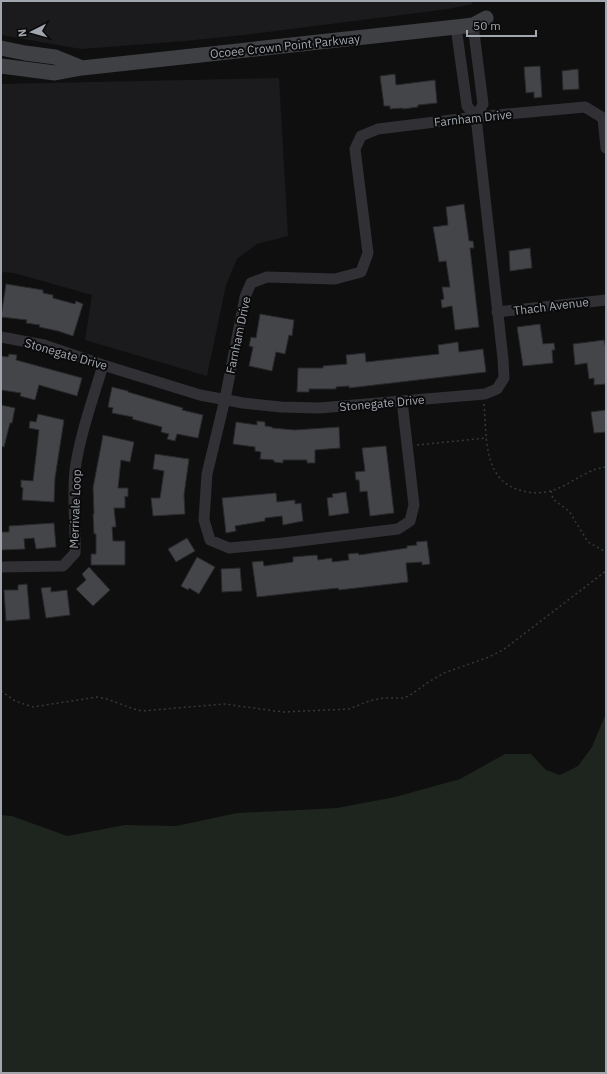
<svg xmlns="http://www.w3.org/2000/svg" width="607" height="1074" font-family="'IBM Plex Sans',sans-serif">
  <style>
    .built { fill: #1b1b1d }
    .green { fill: #1e241e }
    .building { fill: #434548; stroke: #29292c }
    .lines { fill: none; stroke-linecap: round; stroke-linejoin: round }
    .path { stroke: #37383b; stroke-width: 1.5; stroke-dasharray: 2 3; stroke-linecap: butt }
    .street { stroke: #313135; stroke-width: 11 }
    .secondary { stroke: #3f4044; stroke-width: 15 }
    .labels { text-anchor: middle; dominant-baseline: central; stroke-width: 4; stroke-linejoin: round; paint-order: stroke }
    .street-label { font-size: 12px; fill: #a2a7af; stroke: #0a0a0b }
  </style>
  <rect width="100%" height="100%" fill="#0f0f10"/>
  <!-- built -->
  <path class="built" d="M1 1H472V4L448 9 253 34 185 41 81 49 1 35Z
    M279 78 288 236 257 244 237 259 226 285 207 376 85 340 92 295 14 273 1 272V84Z"/>
  <!-- green -->
  <path class="green" d="M606 713V1073H1V815L12 816 67 836 125 825 176 826 237 813 337 808 395 797 460 779 505 754H531L546 770 560 775 578 766 592 747Z"/>
  <!-- building -->
  <path class="building" d="M540 66 542 97 534 98V92L526 93 524 67Z
    M578 69 579 89 563 90 562 71Z
    M395 74 396 85 435 80 437 103 418 105V107L403 109V108L390 109V106H384L380 76Z
    M464 204 469 241H473L474 248H470L479 327 455 330 452 306 442 308 441 300 444 299 442 287H450L446 261 439 262 433 227 448 225 446 207Z
    M530 248 532 268 510 271 509 251Z
    M6 284 43 290V293L53 295V298L75 304 76 301 83 304 73 336 58 331 39 327 40 325 26 323 27 320 1 317Z
    M260 314 294 320 292 336 289 335 285 354 276 352 272 371 249 366 253 347 249 346 251 337 256 338Z
    M540 324 543 344 554 343 555 350H552L553 363 523 366 517 327Z
    M604 340 606 349V384L594 385V378L589 379 587 363 575 365 573 344Z
    M458 342 459 352 483 349 486 372 349 388V386L336 387V389H309V392H297L298 368H323V366L347 364 346 355 365 353 366 362 439 354 438 345Z
    M9 354 17 355 16 360 82 378 77 396 39 385 35 400 20 396 21 393 1 390V356L8 357Z
    M112 387 128 391V392L183 408 182 410 203 415 198 438 177 434 175 441 167 439 169 434 161 432 162 427 132 419 133 417 112 413 113 408 108 407Z
    M1 405 15 408 12 423H10L4 447 1 446Z
    M606 410V432L594 433 591 412Z
    M38 414 64 420 55 478 54 502 22 500 23 488 21 487V480L33 481 39 430 29 428 30 421 36 422Z
    M257 421 265 422V426L272 427V428L295 430 339 427 340 448 315 450V463H307V460H283V463L274 462V460L260 459 261 452 255 451V447L233 444 236 422 257 425Z
    M103 435 134 442 130 462 121 460 118 488H128V497L125 496V508H114L116 527H112L113 541H125V565H91V554H96V534H94L93 514H94L93 488Z
    M386 446 394 513 370 516 367 491 360 492 359 480H356L355 472 365 471 362 448Z
    M155 454 189 459 184 495 185 514 153 516 151 498H160L164 471 153 469Z
    M346 492 349 513 329 516 327 498 333 497 332 494Z
    M276 493 277 502 295 500V504L301 503 303 521 283 525 282 516 265 518V521L235 526 236 531 226 533 222 498Z
    M54 523 56 547 36 549 34 538 24 539 25 549 1 550V532H9V526Z
    M187 538 195 551 176 562 168 549Z
    M427 541 430 564 422 565V562L406 563 408 582 339 590 338 588 257 597 252 562 263 561 264 566 293 562V557L317 555 318 560 332 558V562L349 560 348 554 358 553 359 555 407 548V546L417 545 416 542Z
    M197 557 215 567 199 594 189 588 188 590 181 586Z
    M89 567 110 590 93 606 76 589 86 580 82 574Z
    M240 568 242 591 222 592 221 569Z
    M27 584 30 619 6 621 4 590H18V585Z
    M51 587V592L67 590 70 615 46 618 41 588Z"/>
  <g class="lines">
    <!-- path -->
    <path class="path" d="M484 404C487 436 482 482 523 491 534 494 548 493 559 488 575 481 588 469 606 467
      M417 445 487 438
      M551 491 553 499 569 511 588 542 606 552
      M1 691 15 701 33 707 97 697C113 699 126 708 142 711L224 704 283 712 349 709 369 701 383 698H403L409 696 430 681 444 673 489 657 503 650 606 571"/>
    <!-- street -->
    <path class="street" d="M473 25 483 104 476 117
      M497 312 606 300
      M1 337 44 345 103 365 200 395 243 403 281 407 319 408 485 394 497 389 504 378 503 359 476 117 467 106 456 27
      M402 401 414 505 410 521 398 529 283 543 229 548 210 540 204 520 207 474 225 399 245 297 251 283 267 277 335 279 361 272 368 253 355 149 361 136 378 129 476 117 585 107 603 118 606 148
      M1 567 63 566 75 553C76 525 72 497 75 470 80 434 93 399 103 365"/>
    <!-- secondary -->
    <path class="secondary" d="M1 48 25 53 55 57 82 68
      M1 66 55 73 82 68 456 27 473 25 486 18"/>
  </g>
  <g class="labels">
    <!-- street labels -->
    <g class="street-label">
      <text transform="translate(285 46) rotate(-6)">Ocoee Crown Point Parkway</text>
      <text transform="translate(473 118) rotate(-6)">Farnham Drive</text>
      <text transform="translate(551 306) rotate(-7)">Thach Avenue</text>
      <text transform="translate(238 335) rotate(-78)">Farnham Drive</text>
      <text transform="translate(66 354) rotate(16)">Stonegate Drive</text>
      <text transform="translate(382 403) rotate(-5)">Stonegate Drive</text>
      <text transform="translate(75 509) rotate(-88)">Merrivale Loop</text>
    </g>
  </g>
  <!-- border -->
  <rect width="607" height="1074" fill="none" stroke="#a2a7af" stroke-width="4"/>
  <!-- north arrow -->
  <g transform="translate(32 32) rotate(264)" stroke="#0a0a0b" stroke-width="3" paint-order="stroke">
  <path d="M0-3L7 15L0 10L-7 15Z" fill="#a2a7af"/>
  <text y="-6" font-size="11" font-weight="bold" text-anchor="middle" fill="#a2a7af">N</text>
  </g>
  <!-- scale -->
  <path d="M467 30v6h69v-6" fill="none" stroke="#a2a7af" stroke-width="2"/>
  <text x="473" y="30" font-size="12" fill="#a2a7af" stroke="#0a0a0b" stroke-width="3" paint-order="stroke">50 m</text>
</svg>
